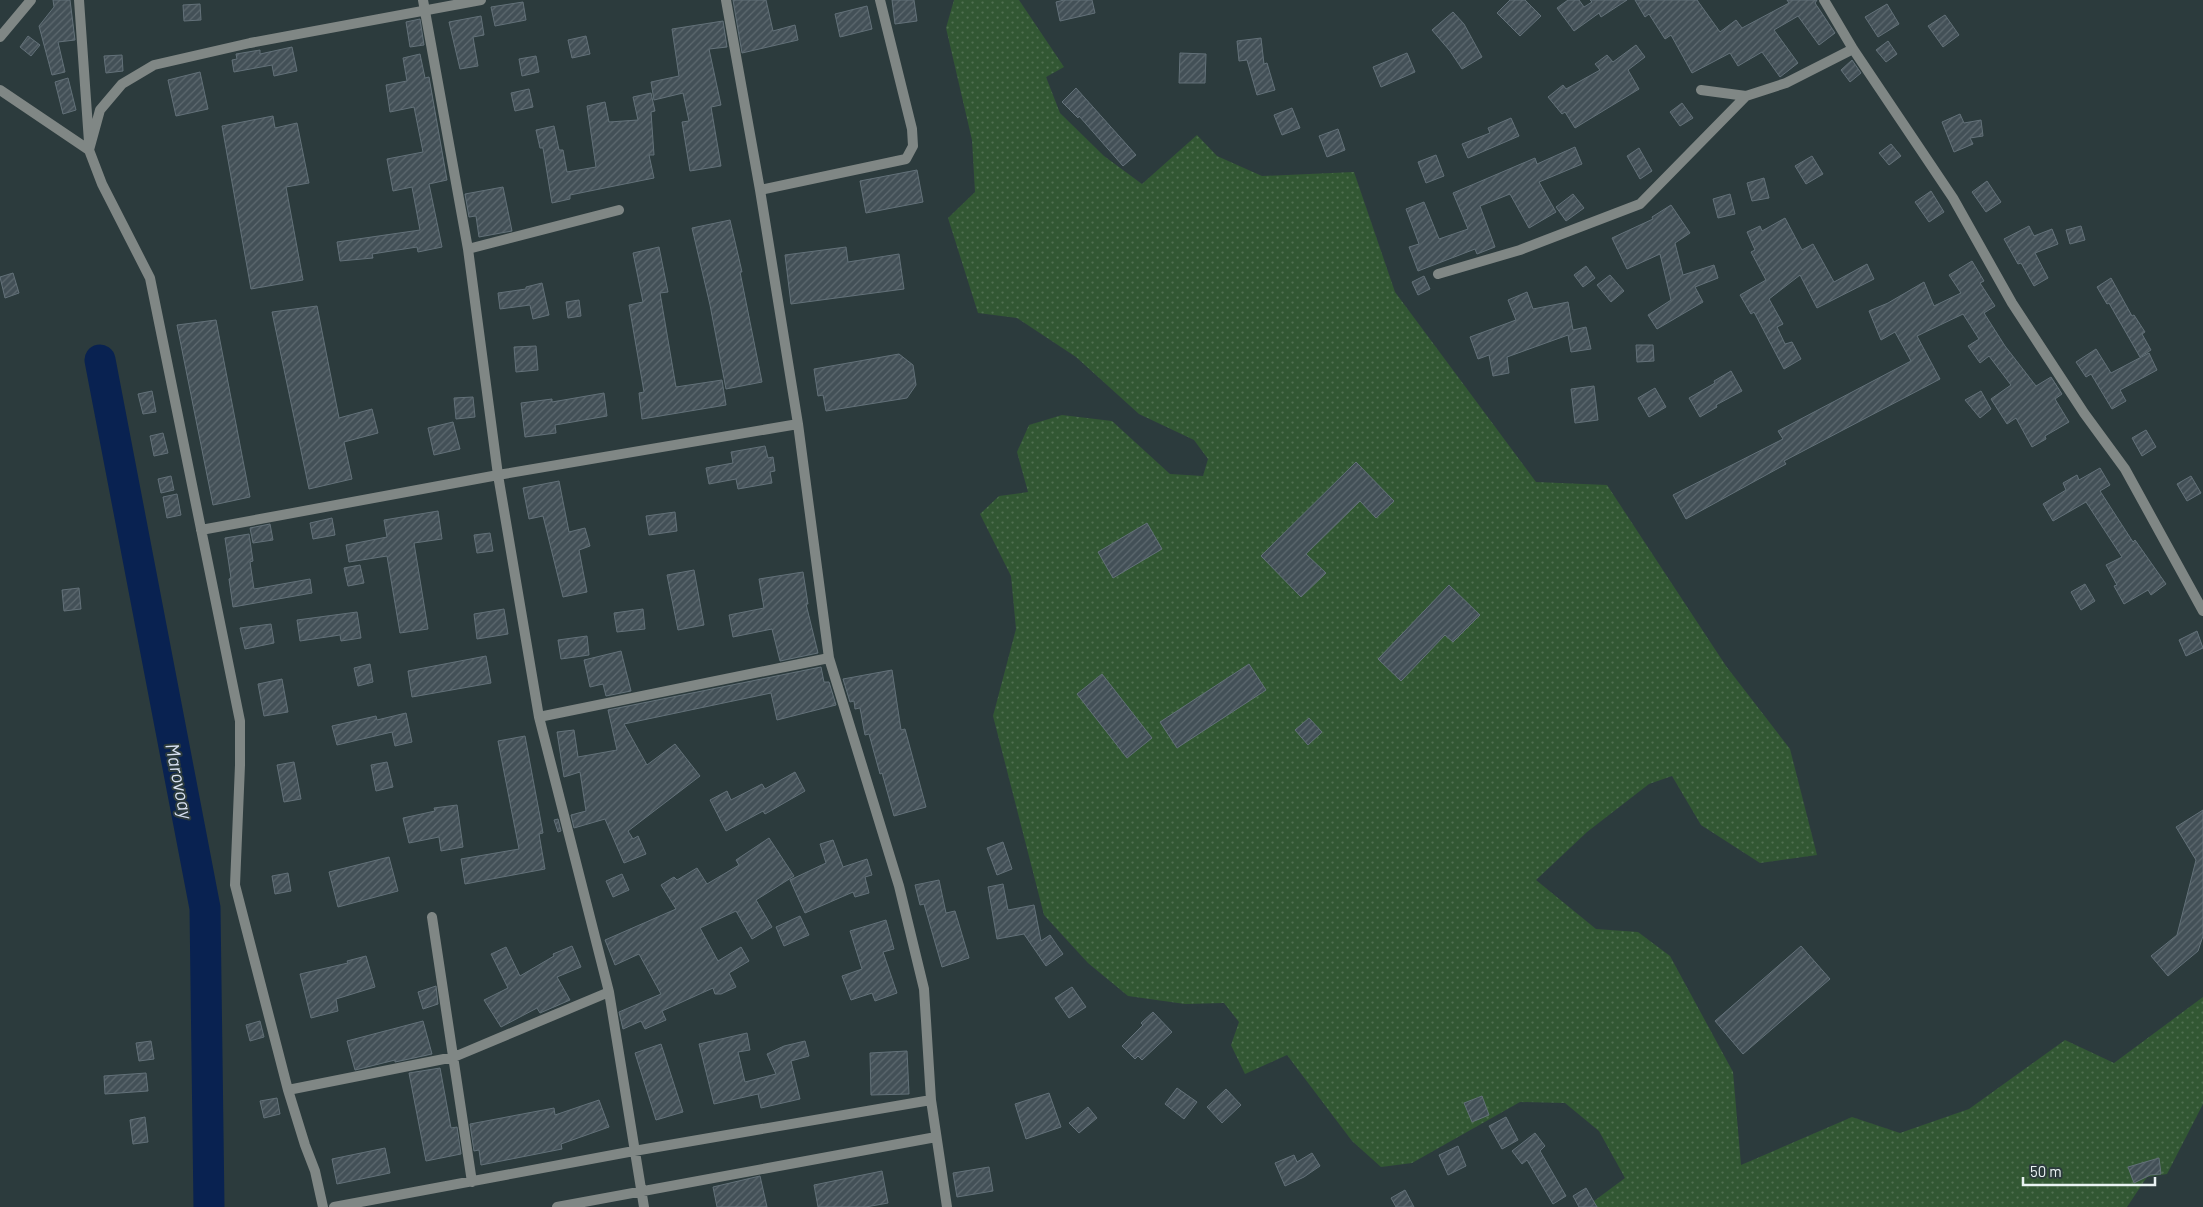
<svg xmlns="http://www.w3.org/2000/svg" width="2203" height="1207" font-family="Barlow,sans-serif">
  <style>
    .grass { fill: url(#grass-dots) }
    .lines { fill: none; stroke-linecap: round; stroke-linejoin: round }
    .river { stroke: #092251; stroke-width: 31 }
    .building { fill: url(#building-hatch); stroke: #637179 }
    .street { stroke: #808785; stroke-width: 10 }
    .labels { text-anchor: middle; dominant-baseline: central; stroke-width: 4; stroke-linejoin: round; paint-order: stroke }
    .water-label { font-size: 19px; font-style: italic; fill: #d9e2f2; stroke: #2c3b3d }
  </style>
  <defs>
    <pattern id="grass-dots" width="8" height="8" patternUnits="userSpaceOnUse" patternTransform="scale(1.25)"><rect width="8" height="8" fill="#325733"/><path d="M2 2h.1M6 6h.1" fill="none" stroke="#507051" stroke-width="1.8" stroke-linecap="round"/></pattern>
    <pattern id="building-hatch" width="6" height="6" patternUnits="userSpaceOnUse" patternTransform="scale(1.25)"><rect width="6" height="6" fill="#435057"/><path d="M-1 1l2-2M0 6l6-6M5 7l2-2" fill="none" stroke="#5e6a70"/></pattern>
  </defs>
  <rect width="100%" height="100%" fill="#2c3b3d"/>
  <!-- grass -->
  <path class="grass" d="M954 0H1019L1064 67 1046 77 1060 113 1104 156 1142 184 1197 135 1217 156 1262 176 1354 172 1395 292 1536 482 1607 485 1726 666 1790 749 1817 855 1760 863 1701 825 1672 776 1649 784 1587 832 1536 880 1596 929 1638 932 1670 956 1733 1072 1741 1165 1852 1117 1900 1133 1969 1109 2065 1040 2114 1063 2203 997V1104L2167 1174 2147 1177 2127 1207H1586L1625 1178 1599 1131 1565 1103 1520 1102 1412 1163 1381 1167 1352 1141 1287 1055 1245 1074 1231 1045 1239 1022 1224 1003 1185 1004 1128 996 1088 963 1044 915 993 716 1016 629 1011 576 980 514 999 496 1028 492 1017 452 1029 425 1062 415 1112 421 1170 474 1203 476 1208 459 1194 440 1139 414 1076 357 1017 318 978 313 948 218 975 192 972 140 946 28Z"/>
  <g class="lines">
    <!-- river -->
    <path class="river" d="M100 360 205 908 209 1207"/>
  </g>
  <!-- building -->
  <path class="building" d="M53 0H70L75 40 58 42 65 72 52 75 39 26 54 7Z
    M733 0H766L773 31 795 25 798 40 742 53Z
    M892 0H914L917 21 895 24Z
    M1064 0H1092L1095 13 1060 21 1056 2Z
    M1510 0H1525L1541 16 1520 36 1497 13Z
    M1568 0H1579L1584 7 1592 2 1590 0H1627L1601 17 1599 13 1574 31 1557 8Z
    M1635 0H1697L1720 32 1736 20 1742 28 1789 3 1787 0H1817L1815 3 1835 33 1819 45 1798 16 1774 30 1798 63 1780 77 1762 52 1738 66 1730 53 1692 73 1671 35 1665 39 1649 14 1645 17Z
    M523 2 526 20 495 26 491 7Z
    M200 4 201 20 184 21 183 5Z
    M1887 4 1899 24 1878 37 1865 17Z
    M867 6 872 29 840 37 835 14Z
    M1453 12 1464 24 1482 57 1462 69 1450 51 1432 30Z
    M1945 15 1959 35 1943 47 1928 26Z
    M481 16 484 35 473 37 478 66 460 69 449 22Z
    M420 19 424 45 410 47 406 22Z
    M723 21 727 47 709 49 721 105 711 107 721 166 690 171 682 122 689 121 683 93 654 100 651 82 679 76 672 29Z
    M28 36 40 45 31 56 20 47Z
    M586 36 590 54 572 58 568 40Z
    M1261 38 1264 64 1267 63 1275 90 1257 95 1247 60 1239 61 1237 41Z
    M1888 41 1897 54 1886 62 1876 50Z
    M1636 45 1645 57 1628 70 1639 89 1575 128 1565 112 1562 114 1548 97 1563 85 1566 89 1600 70 1595 64 1607 55 1613 62Z
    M292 47 297 71 274 76 272 65 234 72 232 60 237 59 236 54 260 50V54Z
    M1180 53 1206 54 1205 83H1179Z
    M1407 53 1415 72 1381 87 1373 67Z
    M420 54 425 78 429 77 447 180 429 184 442 247 418 252 417 247 372 254 373 258 340 261 337 242 420 230 412 187 393 191 387 159 423 152 414 107 390 112 386 85 407 81 403 58Z
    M122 55 123 71 106 73 104 56Z
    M536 56 539 72 522 76 519 59Z
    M1852 60 1861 73 1850 82 1841 70Z
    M200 72 208 109 176 116 168 80Z
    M68 78 76 110 63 114 55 82Z
    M1076 88 1136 155 1123 166 1079 116 1078 118 1062 102Z
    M529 89 533 107 515 111 511 93Z
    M651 93 655 111 651 112 654 155H649L654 178 570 195V199L552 203 543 148H540L536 130 554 126 559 150H563L567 172 596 167 587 106 605 102 609 122 638 120 633 97Z
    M1682 103 1693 118 1680 126 1670 112Z
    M1292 108 1300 128 1282 135 1274 115Z
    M1960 114 1964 123 1981 120 1983 136 1970 138 1973 144 1954 152 1942 122Z
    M273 116 275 128 297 123 309 183 286 187 303 280 251 289 222 126Z
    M1511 118 1519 136 1468 158 1462 144 1490 133 1488 128Z
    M1338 129 1345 150 1327 157 1319 136Z
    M1891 144 1901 156 1889 165 1879 153Z
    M1575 147 1582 164 1539 182 1556 212 1529 228 1510 194 1480 206 1495 247 1477 254 1475 249 1418 271 1409 247 1419 244 1406 209 1424 202 1439 239 1468 229 1453 193 1535 158 1537 164Z
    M1639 148 1652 171 1640 179 1627 156Z
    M1436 155 1444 176 1426 183 1418 162Z
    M1812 156 1823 174 1806 184 1795 166Z
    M917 170 923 202 866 213 860 181Z
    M1764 178 1769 198 1752 201 1747 183Z
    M1987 181 2001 202 1986 212 1972 192Z
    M503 187 512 231 479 237 476 216 469 217 465 194Z
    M1931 191 1944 212 1929 222 1915 202Z
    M1573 194 1584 208 1566 221 1556 207Z
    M1730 194 1735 214 1718 218 1713 199Z
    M1671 205 1690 233 1675 243 1683 275 1714 265 1718 278 1695 287 1703 302 1657 329 1648 315 1671 300 1660 254 1627 269 1612 238 1653 219 1652 217Z
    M1785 218 1802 250 1813 244 1834 282 1867 264 1874 279 1817 308 1800 275 1769 299 1783 324 1777 327 1785 344 1792 342 1801 359 1784 369 1754 312 1751 314 1740 295 1766 280 1751 252 1755 250 1747 232 1760 226 1762 231Z
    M730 220 742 272H740L762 382 726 389 710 305 692 228Z
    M2029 226 2034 236 2052 229 2058 244 2035 253 2048 278 2034 286 2021 263 2018 264 2004 239Z
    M2081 226 2085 240 2070 244 2066 230Z
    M659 247 668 292 660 293 676 387 722 380 726 405 642 419 639 393 644 392 629 305 643 302 633 253Z
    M846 247 848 262 899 254 904 289 791 304 785 255Z
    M1972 261 1984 281 1980 283 1995 306 1984 313 2005 346 2036 386 2051 377 2062 394 2055 399 2069 422 2045 436 2046 439 2032 447 2016 418 2007 424 1991 399 2011 385 1989 356 1980 363 1968 346 1979 339 1963 314 1917 336 1940 379 1784 461 1786 464 1686 519 1673 495 1783 439 1778 431 1911 361 1895 332 1881 340 1869 311 1888 303 1924 282 1934 306 1961 293 1949 275Z
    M1586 266 1595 278 1583 287 1574 275Z
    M13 273 19 293 5 298 0 277Z
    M1610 275 1624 291 1611 302 1597 285Z
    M1424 276 1430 289 1418 295 1412 282Z
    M2111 278 2132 316 2134 315 2145 332 2142 334 2151 350 2140 357 2109 303 2107 304 2097 287Z
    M542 283 549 315 533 319 530 305 500 309 498 293 526 289V287Z
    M1527 292 1533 309 1568 302 1573 330 1586 327 1591 349 1571 352 1568 335 1507 357 1509 373 1493 376 1489 355 1478 359 1470 337 1516 320 1508 300Z
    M579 300 581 316 568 318 566 302Z
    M317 306 339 418 372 409 378 433 344 442 352 479 309 489 272 312Z
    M216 320 250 497 213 505 177 325Z
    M1636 345H1653L1654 361 1637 362Z
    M536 346 538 370 516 372 514 347Z
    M2096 349 2111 373 2149 353 2157 370 2120 390 2126 401 2112 409 2091 374 2086 377 2076 362Z
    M899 354 913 365 916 385 907 398 826 411 823 395 818 396 814 369Z
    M1731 371 1742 391 1716 405 1717 407 1700 417 1689 398 1715 383 1714 381Z
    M1594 386 1598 420 1575 423 1571 389Z
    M1655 388 1666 407 1649 417 1638 398Z
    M152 391 156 412 143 414 138 394Z
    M1981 391 1991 409 1980 418 1965 400Z
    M604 393 607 416 555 425 556 433 525 437 521 403 552 399V402Z
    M473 397 475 417 456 419 454 398Z
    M453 422 460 449 434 455 428 428Z
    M2146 430 2156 447 2142 456 2132 438Z
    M163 433 168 453 154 456 150 436Z
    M765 446 768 458 773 457 775 471 770 472 772 483 738 489 736 479 709 484 706 468 733 463 731 452Z
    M1356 462 1394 501 1376 518 1360 501 1306 554 1326 573 1301 597 1261 556Z
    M2100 468 2110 485 2100 491 2133 542 2135 540 2166 584 2151 595 2148 590 2124 604 2114 586 2117 585 2106 565 2122 557 2086 502 2053 521 2043 504 2066 490 2063 483 2077 475 2079 480Z
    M171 476 174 490 161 493 158 479Z
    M2191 476 2201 493 2187 501 2177 484Z
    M559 481 569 532 585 528 590 546 579 550 587 592 563 597 543 516 529 519 523 488Z
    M177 494 181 515 167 518 163 497Z
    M438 511 442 539 414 543 428 629 400 633 387 556 349 562 346 545 387 537 384 520Z
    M675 512 677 531 649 535 646 516Z
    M332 518 335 535 313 539 310 523Z
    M1147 523 1162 549 1113 578 1098 552Z
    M270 524 273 540 253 543 250 528Z
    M490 533 493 551 477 553 474 535Z
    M249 534 253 561 250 562 254 589 310 579 312 593 233 607 229 579 231 578 225 538Z
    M360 565 364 583 348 586 344 568Z
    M694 570 704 625 678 630 667 575Z
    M803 572 808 604H806L818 653 780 661 772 629 733 637 729 615 764 608 759 579Z
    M2085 584 2095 601 2081 610 2071 592Z
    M1449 585 1480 615 1453 642 1445 635 1401 681 1378 659Z
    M79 588 81 609 64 611 62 590Z
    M504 609 508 634 477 639 474 614Z
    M643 609 645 629 617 632 614 613Z
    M357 612 361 638 341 641 340 635 300 641 297 620Z
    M271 624 274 643 245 649 240 628Z
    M2197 631 2203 648 2186 656 2179 640Z
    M587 636 589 655 561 659 558 640Z
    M621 651 631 691 606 696 603 684 590 687 584 660Z
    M486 656 491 683 412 697 408 671Z
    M370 664 373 682 358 686 354 668Z
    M1249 664 1266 690 1177 748 1160 722Z
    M821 667 824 682H829L836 705 777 720 771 693 624 724 647 765 675 744 700 776 628 831 633 839 638 836 646 854 624 863 605 819 574 828 571 815 586 811 580 772 564 777 557 732 574 730 578 757 617 750 608 710Z
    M892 670 901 730 905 729 926 807 894 816 882 773 880 774 869 734 865 735 860 708 855 709 854 701 850 702 843 679Z
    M1102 674 1152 738 1127 758 1077 694Z
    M282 679 288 712 264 716 258 684Z
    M406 713 412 742 395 746 392 732 337 745 332 726 376 716 377 720Z
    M1309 718 1322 732 1308 745 1295 730Z
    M525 736 543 833 539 834 545 869 465 884 461 859 519 849 498 741Z
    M294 762 301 799 284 802 277 765Z
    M387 762 393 787 376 791 371 765Z
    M795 772 805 791 765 814 763 811 726 831 710 800 727 791 731 800 762 784 765 789Z
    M457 805 463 847 441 851 439 837 409 843 403 818 435 811 434 808Z
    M2203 810V936L2198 951 2168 976 2151 956 2177 935 2196 860 2176 827Z
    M558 819 561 831 558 832 554 820Z
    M769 838 794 876 756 900 772 927 752 939 736 911 700 928 718 961 741 947 749 961 729 973 736 987 721 994H715L713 988 662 1011 666 1020 645 1029 641 1021 623 1029 619 1012 661 994 639 954 615 965 605 940 676 909 661 885 674 877 677 880 697 868 707 884 739 865 736 860Z
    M833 840 843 867 867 859 872 875 865 877 869 893 855 897 853 892 805 913 790 880 826 863 820 844Z
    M1003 842 1012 869 997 875 987 848Z
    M389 857 398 891 338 907 329 872Z
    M288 873 291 891 275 894 272 876Z
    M622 874 629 890 613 897 606 881Z
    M939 880 946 913 955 911 969 958 942 967 924 904 920 905 915 885Z
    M1003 884 1008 910 1034 905 1041 941 1050 935 1063 954 1046 966 1024 934 997 939 988 887Z
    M800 916 809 935 784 946 776 927Z
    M886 920 894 949 883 952 897 993 875 1001 872 993 851 1000 842 976 862 969 850 931Z
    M572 946 581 967 557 977 570 1000 540 1013 537 1008 501 1027 484 1000 508 988 491 954 506 947 520 976 554 956 553 954Z
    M1801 946 1830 979 1743 1054 1715 1021Z
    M366 956 375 987 336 999 338 1011 311 1018 300 974 348 963 347 961Z
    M436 986 438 1004 423 1009 418 992Z
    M1072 987 1086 1007 1069 1018 1055 998Z
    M1153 1012 1172 1032 1142 1060 1138 1056 1135 1059 1122 1046 1143 1025 1141 1023Z
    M260 1021 264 1037 250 1041 246 1025Z
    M423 1021 432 1054 395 1062V1060L355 1070 347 1041Z
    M747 1033 750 1050 738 1052 745 1082 776 1074 767 1054 784 1046 805 1041 809 1056 791 1061 800 1099 761 1108 758 1094 714 1104 699 1044Z
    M151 1041 154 1059 139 1061 136 1043Z
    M661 1044 683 1112 656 1120 635 1053Z
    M907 1051 909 1094 871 1095 870 1053Z
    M440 1068 451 1128 457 1127 461 1154 426 1161 409 1073Z
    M146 1073 148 1091 105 1094 104 1076Z
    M1177 1088 1197 1102 1184 1119 1165 1104Z
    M1226 1089 1241 1105 1222 1123 1207 1107Z
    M1049 1093 1061 1127 1026 1139 1015 1104Z
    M1482 1096 1489 1115 1472 1122 1464 1103Z
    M277 1098 280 1114 264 1118 260 1101Z
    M599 1100 609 1127 561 1144 562 1149 481 1165 479 1150 474 1151 470 1124 554 1108 555 1115Z
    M1088 1107 1097 1118 1079 1133 1069 1123Z
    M145 1117 148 1142 133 1144 130 1120Z
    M1506 1117 1518 1140 1502 1149 1489 1126Z
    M1535 1133 1545 1146 1540 1151 1566 1196 1553 1204 1527 1160 1522 1164 1512 1151Z
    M1458 1146 1466 1166 1448 1175 1439 1155Z
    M385 1148 390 1173 337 1184 332 1159Z
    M1312 1153 1320 1166 1304 1177 1285 1186 1275 1163 1294 1155 1297 1162Z
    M2159 1158 2161 1174 2150 1175 2134 1183 2128 1167Z
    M989 1167 993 1191 957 1197 953 1173Z
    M882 1171 888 1203 866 1207H818L814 1185Z
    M760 1176 767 1207H717L713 1187Z
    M1586 1188 1597 1207H1579L1573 1196Z
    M1405 1190 1414 1207H1396L1391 1198Z"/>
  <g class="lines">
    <!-- street -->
    <path class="street" d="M79 0 89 142
      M423 0 468 249 498 475 539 717 609 992 644 1207
      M726 0 760 190 798 424 829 658 899 886 924 989 931 1100 947 1207
      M1824 0 1853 49 1953 198 2012 303 2084 413 2125 469 2203 611
      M0 37 31 0
      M0 90 89 150
      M1701 90 1746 96 1786 83 1853 49
      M760 190 906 159 913 146 912 129 880 0
      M468 249 619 210
      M1438 274 1520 250 1640 204 1746 96
      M201 530 498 475 798 424
      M539 717 829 658
      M432 917 472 1182
      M288 1090 454 1057 609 992
      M323 1207 315 1171 305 1145 288 1090 235 885 240 765V721L150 278 102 184 89 150 100 110 122 84 154 65 250 43 481 0
      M334 1207 634 1151 931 1100
      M557 1207 936 1137"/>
  </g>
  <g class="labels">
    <!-- water labels -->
    <g class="water-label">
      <text transform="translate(180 781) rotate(79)">Marovoay</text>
    </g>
  </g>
  <!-- scale -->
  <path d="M2023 1177v8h132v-8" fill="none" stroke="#e9f2f3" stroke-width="2.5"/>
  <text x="2030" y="1177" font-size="15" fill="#e9f2f3" stroke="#2c3b3d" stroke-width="4" paint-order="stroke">50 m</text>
</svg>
